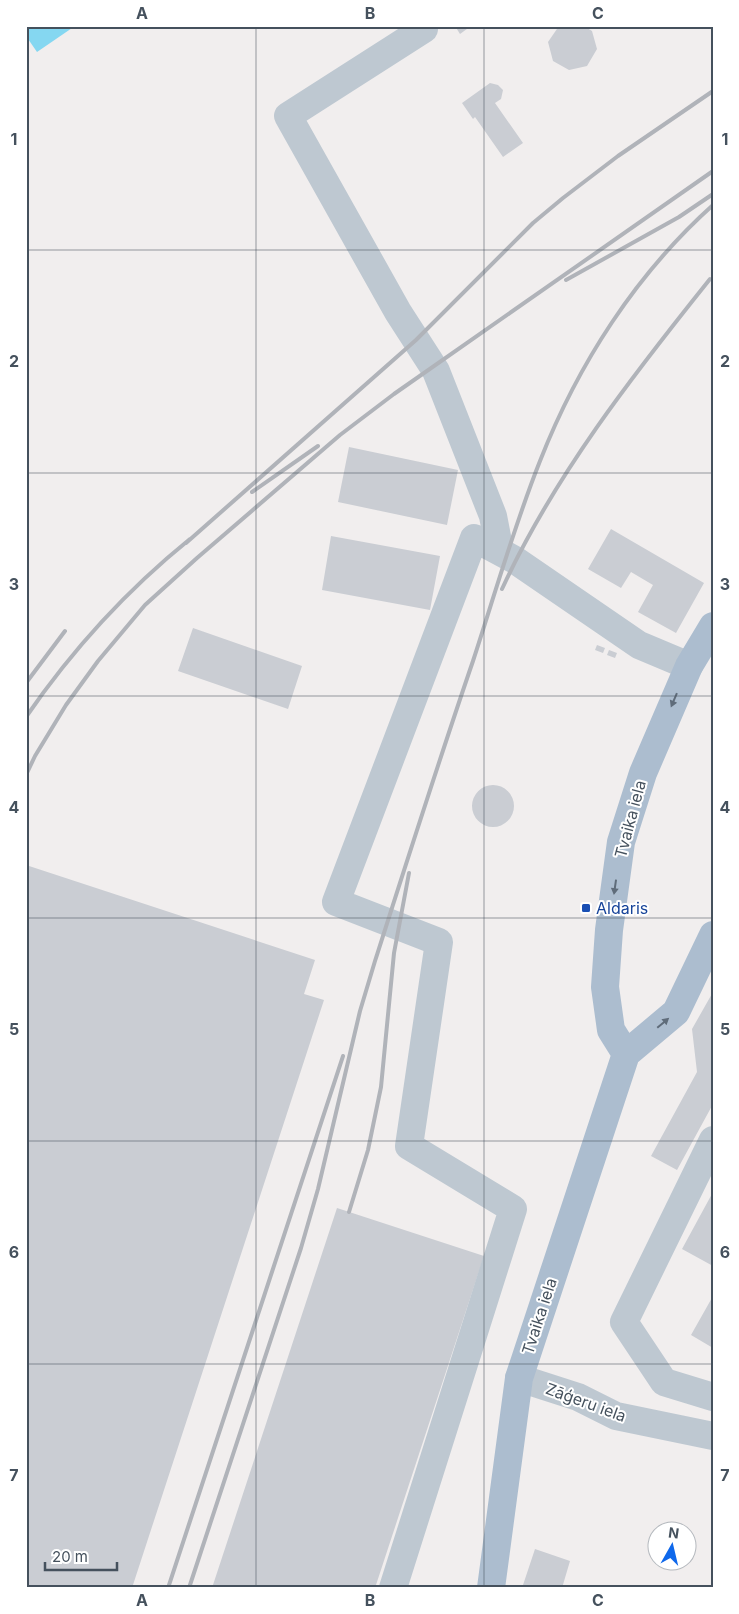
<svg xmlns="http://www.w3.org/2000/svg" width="739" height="1614" font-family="Inter,sans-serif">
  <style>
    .water { fill: #85d7f1 }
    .building { fill: #cacdd3 }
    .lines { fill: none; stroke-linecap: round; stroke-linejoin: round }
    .minor { stroke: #bec8d1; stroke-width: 28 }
    .major { stroke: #acbdcf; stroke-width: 28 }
    .rail { stroke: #b0b3b9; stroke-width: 4 }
    .oneway { fill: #5f6c7a }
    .grid { fill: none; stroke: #45515d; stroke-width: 1; stroke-opacity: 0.55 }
    .transit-dot { fill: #1a4fb4; stroke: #fff; stroke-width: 2 }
    .labels { text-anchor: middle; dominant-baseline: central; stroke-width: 4; stroke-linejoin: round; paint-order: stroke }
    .street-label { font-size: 16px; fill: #45515d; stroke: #fff }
    .transit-label { font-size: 16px; fill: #164399; stroke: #fff; text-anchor: start }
    .neatline { fill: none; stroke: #45515d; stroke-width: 2 }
    .grid-label { font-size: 16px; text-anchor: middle; font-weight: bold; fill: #45515d }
  </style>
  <rect width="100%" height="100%" fill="#f1eeee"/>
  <!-- water -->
  <path class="water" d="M26 26H75L37 52 26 36Z"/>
  <!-- building -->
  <path class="building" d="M455 26H471L460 34Z
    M559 26H584L592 31 597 49 587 66 569 70 553 61 548 42Z
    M490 83 498 85 503 90 501 99 495 103 523 143 503 157 475 117 473 119 462 103Z
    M349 447 458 470 447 525 338 502Z
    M611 529 704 583 676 633 638 612 653 585 631 572 621 588 588 569Z
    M331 536 440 556 430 610 322 590Z
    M193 628 302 666 288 709 178 671Z
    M597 645 605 648 603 653 595 650Z
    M609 650 617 653 615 658 607 655Z
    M472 806a21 21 0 1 1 42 0a21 21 0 1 1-42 0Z
    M26 865 315 960 304 994 324 1000 132 1588H26Z
    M713 992V1104L677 1170 651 1156 697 1072 692 1029Z
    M713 1192V1266L682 1249Z
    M337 1208 484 1256 375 1588H212Z
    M713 1296V1348L691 1335Z
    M535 1549 570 1561 562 1588H522Z"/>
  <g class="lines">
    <!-- minor -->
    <path class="minor" d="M423 26 424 29 288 116 398 312 436 371 493 516 500 552
      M713 1140 624 1322 664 1382 713 1397
      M519 1378 578 1397 616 1416 713 1436
      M393 1588 513 1209 409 1146 439 942 336 902 474 538 515 560 639 645 689 666"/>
    <!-- major -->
    <path class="major" d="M626 1054 611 1030 605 987 609 930 621 842 643 773 689 666 713 626
      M491 1588 519 1378 626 1054 676 1012 713 935"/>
    <!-- rail -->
    <path class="rail" d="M566 280 679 217 713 194
      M252 492 318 446
      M186 543 416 340 533 223 563 198 618 156 713 91
      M502 589C554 476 633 375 710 279
      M26 683 65 631
      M26 717C72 650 127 590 190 539
      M26 775 35 756 66 705 98 661 145 605 197 558 340 435 394 394 713 171
      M349 1212 368 1150 381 1087 394 953 409 873
      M168 1588 343 1056
      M189 1588 301 1248 318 1189 360 1011 375 961C407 861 439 760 473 661 495 594 514 526 540 461 578 364 636 274 713 205"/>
  </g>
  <!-- one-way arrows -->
  <defs><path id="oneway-solid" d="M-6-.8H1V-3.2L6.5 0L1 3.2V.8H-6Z" transform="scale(1.25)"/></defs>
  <g class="oneway">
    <use href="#oneway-solid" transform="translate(674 700) rotate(113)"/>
    <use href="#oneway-solid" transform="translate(615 887) rotate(98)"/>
    <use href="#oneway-solid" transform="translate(663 1023) rotate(-40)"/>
  </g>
  <!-- grid -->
  <path class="grid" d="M256 26V1588M484 26V1588M26 250H713M26 473H713M26 696H713M26 918H713M26 1141H713M26 1364H713"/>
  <!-- markers -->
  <rect class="transit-dot" x="581" y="903" width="10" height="10" rx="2.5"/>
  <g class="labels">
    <!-- street labels -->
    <g class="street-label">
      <text transform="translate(630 819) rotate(-75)">Tvaika iela</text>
      <text transform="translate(539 1316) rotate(-72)">Tvaika iela</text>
      <text transform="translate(586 1402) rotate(20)">Zāģeru iela</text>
    </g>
    <!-- transit labels -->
    <g class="transit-label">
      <text x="596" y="908">Aldaris</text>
    </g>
  </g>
  <!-- border -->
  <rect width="739" height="1614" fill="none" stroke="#ffffff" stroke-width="55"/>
  <!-- north arrow -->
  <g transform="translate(672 1546) rotate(8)"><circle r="24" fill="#ffffff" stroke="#b5b9be"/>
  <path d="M0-4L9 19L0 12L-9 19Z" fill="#0f68eb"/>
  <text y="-8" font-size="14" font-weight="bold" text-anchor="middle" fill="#45515d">N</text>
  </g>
  <!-- scale -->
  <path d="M45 1562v8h72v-8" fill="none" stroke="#45515d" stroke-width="2.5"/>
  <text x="52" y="1562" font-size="15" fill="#45515d" stroke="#ffffff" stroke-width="4" paint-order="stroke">20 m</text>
  <rect x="28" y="28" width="684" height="1558" class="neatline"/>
  <g class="grid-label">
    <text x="142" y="19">A</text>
    <text x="370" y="19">B</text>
    <text x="598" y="19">C</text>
    <text x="14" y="145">1</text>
    <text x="725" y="145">1</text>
    <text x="14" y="367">2</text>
    <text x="725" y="367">2</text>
    <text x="14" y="590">3</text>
    <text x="725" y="590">3</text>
    <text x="14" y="813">4</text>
    <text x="725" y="813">4</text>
    <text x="14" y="1035">5</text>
    <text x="725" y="1035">5</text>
    <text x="14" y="1258">6</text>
    <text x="725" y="1258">6</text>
    <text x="14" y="1481">7</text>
    <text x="725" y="1481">7</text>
    <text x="142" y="1606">A</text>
    <text x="370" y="1606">B</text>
    <text x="598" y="1606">C</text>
  </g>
</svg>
